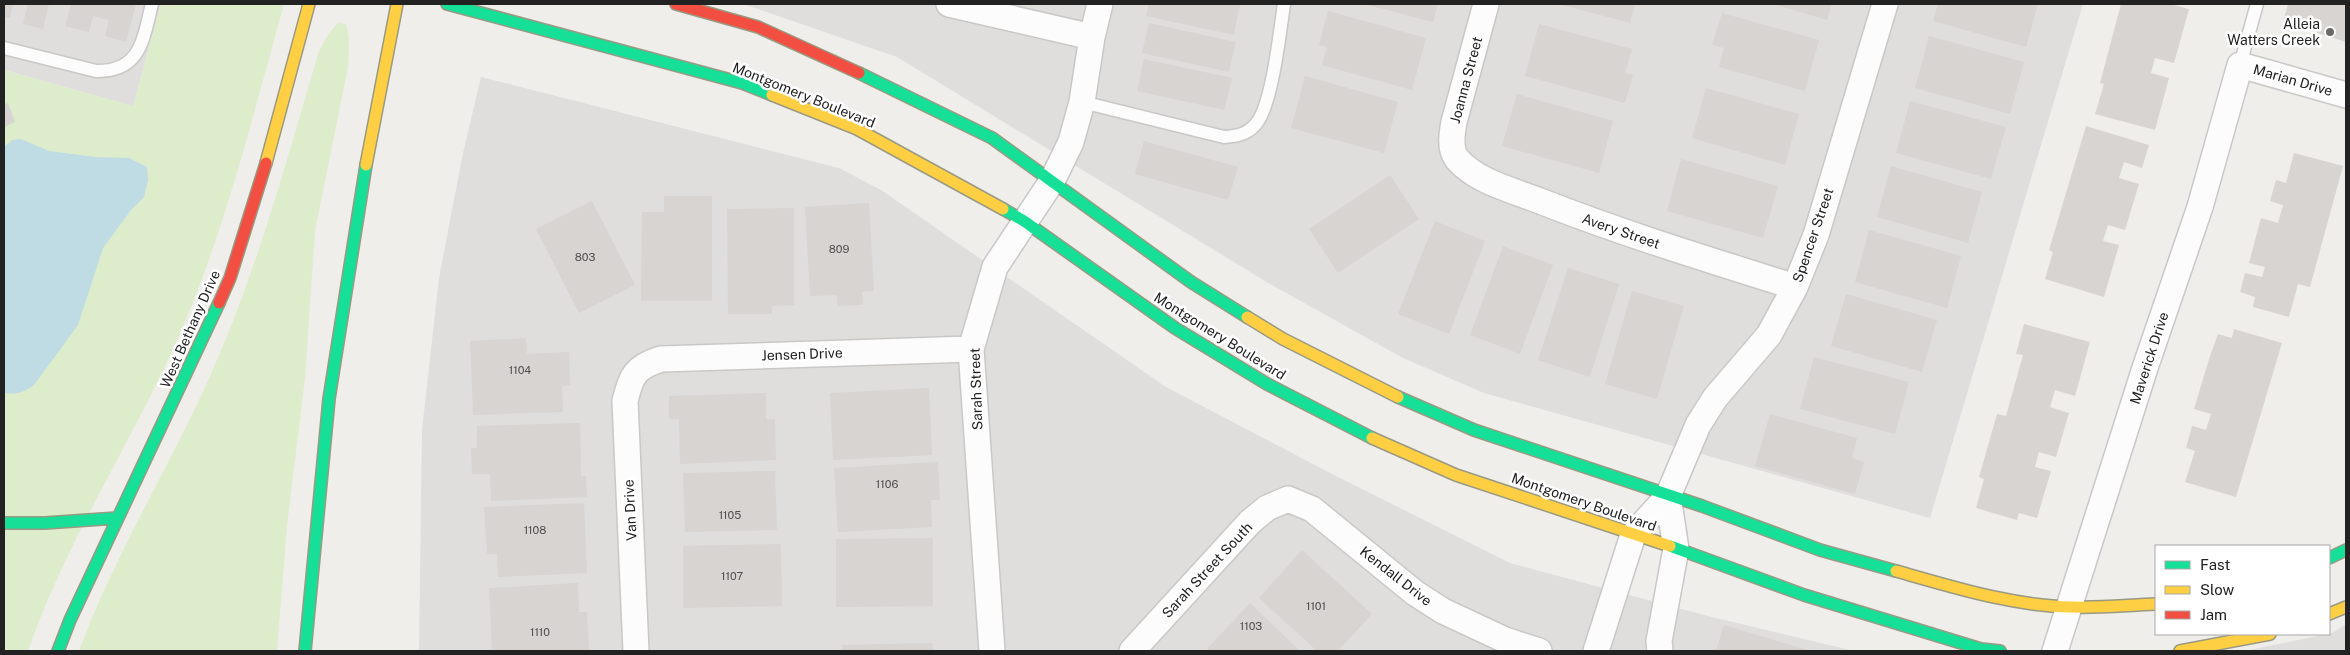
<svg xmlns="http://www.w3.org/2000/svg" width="2350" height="655" font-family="'Public Sans',sans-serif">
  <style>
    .residential { fill: #dfdedc }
    .grass { fill: #ddeccb }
    .water { fill: #bfdbe3 }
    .building { fill: #d7d4d2 }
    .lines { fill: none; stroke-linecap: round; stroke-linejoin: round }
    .lane-casing { stroke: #c9c8c7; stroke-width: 15 }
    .street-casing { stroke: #c9c8c7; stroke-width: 28 }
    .fast-casing { stroke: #999a82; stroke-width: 14 }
    .slow-casing { stroke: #999a82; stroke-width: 14 }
    .jam-casing { stroke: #999a82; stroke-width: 14 }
    .lane { stroke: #fdfcfc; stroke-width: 12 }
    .street { stroke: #fdfcfc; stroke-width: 25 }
    .fast { stroke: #16e098; stroke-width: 11 }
    .slow { stroke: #ffcf43; stroke-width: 11 }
    .jam { stroke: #f24e42; stroke-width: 11 }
    .poi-dot { fill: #6a6968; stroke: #fff; stroke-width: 2 }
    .labels { text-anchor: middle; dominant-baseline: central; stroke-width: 5; stroke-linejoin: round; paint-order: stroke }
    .number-label { font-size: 11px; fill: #4f4e4e }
    .poi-label { font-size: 14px; fill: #222; stroke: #fff; text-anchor: end }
    .street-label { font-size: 14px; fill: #222; stroke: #fff }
  </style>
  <rect width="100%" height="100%" fill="#f0eeeb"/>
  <!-- residential -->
  <path class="residential" d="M4 4H161L133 106 4 70Z
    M743 4H2083L1930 518 1484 393 1403 358 1270 284 897 57Z
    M481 77 839 168 881 190 1166 387 1336 476 1510 563 1704 615 1854 651H419L422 430 439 278 463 153Z
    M2346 624V651H2244L2332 633Z"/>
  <!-- grass -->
  <path class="grass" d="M161 4H284C252 118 224 236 175 345 128 448 65 544 28 651H4V70L133 106Z
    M338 23 346 24 349 39 348 67 315 231 305 378 287 526 277 651H79C115 553 172 463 214 367 259 264 287 159 319 51L329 33Z"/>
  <!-- water -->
  <path class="water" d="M21 139 49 151 95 157 129 158 147 167 148 180 144 197 131 210 103 248 78 325 34 385C24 392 17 395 4 393V147L12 140Z"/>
  <!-- building -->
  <path class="building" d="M4 4H13L10 18 4 17Z
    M28 4H49L43 29 23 24Z
    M71 4H136L126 42 105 36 109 20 93 16 89 32 65 26Z
    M1149 4H1240L1234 35 1146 16Z
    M1364 4H1438L1433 22Z
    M1559 4H1635L1630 23Z
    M1773 4H1832L1827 20Z
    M1938 4H2038L2026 47 1933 21Z
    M2121 4H2170L2189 9 2174 63 2155 58 2151 73 2169 78 2155 130 2095 114 2104 84 2100 83Z
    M2288 4H2346V42L2283 22Z
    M1328 11 1426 38 1412 90 1322 65 1327 47 1319 45Z
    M1722 13 1819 40 1805 91 1719 67 1724 48 1712 45Z
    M1149 23 1236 42 1229 72 1142 53Z
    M1539 24 1632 49 1625 73 1633 75 1625 103 1525 76Z
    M1929 36 2024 62 2010 114 1915 88Z
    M1144 59 1232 78 1224 110 1137 91Z
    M1305 76 1398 102 1384 153 1291 128Z
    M1706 88 1799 114 1785 165 1692 138Z
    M1517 94 1613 121 1599 173 1502 146Z
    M1910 101 2006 127 1991 179 1896 153Z
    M8 103 15 122 4 127V105Z
    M2086 126 2149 145 2142 168 2124 162 2119 178 2139 184 2125 230 2108 225 2103 241 2119 245 2104 297 2045 279 2053 252 2049 250Z
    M1144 141 1238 167 1228 200 1135 174Z
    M2294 153 2343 166 2310 287 2298 284 2289 317 2253 307 2255 297 2240 292 2245 273 2262 277 2265 267 2249 263 2261 218 2278 223 2283 205 2270 201 2276 180 2286 183Z
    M1681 159 1778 186 1763 238 1667 211Z
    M1891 166 1982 192 1968 243 1877 217Z
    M1390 175 1419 219 1338 273 1309 229Z
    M664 196H712V301H641L642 212H664Z
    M592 201 635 285 579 313 536 229Z
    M869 203 874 291 862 292 863 305 838 306 837 295 810 296 805 207Z
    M794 208V305L772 306V314H728L727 209Z
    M1435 221 1485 241 1449 334 1398 314Z
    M1869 230 1961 256 1947 308 1855 282Z
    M1503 246 1553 265 1520 354 1470 335Z
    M1568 268 1619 284 1590 377 1538 360Z
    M1632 291 1684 306 1657 399 1605 384Z
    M1846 294 1937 320 1922 372 1831 346Z
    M2024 324 2090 342 2075 396 2055 390 2050 407 2069 413 2056 457 2039 452 2035 467 2051 471 2037 518 2019 513 2017 520 1976 508 1984 479 1979 477 1997 414 2006 416 2023 355 2016 354Z
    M2234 329 2282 343 2236 497 2185 482 2195 451 2186 448 2192 426 2206 430 2211 414 2194 409 2209 359 2218 334 2232 338Z
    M526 338 527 354 569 352 570 385 562 386 563 412 473 415 470 341Z
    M1814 357 1909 382 1895 434 1800 409Z
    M929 388 932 455 833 460 830 393Z
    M766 393V419H775L776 460 680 464 679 419H669V396Z
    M1770 414 1857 438 1852 458 1864 462 1855 494 1755 466Z
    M580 423 581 476H586L587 497 491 501 490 474H472L471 448H477V426Z
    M938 462 940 500H931L932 527 838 532 834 468Z
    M775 471 777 530 685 532 683 473Z
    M584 503 587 573 498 577 497 554H487L484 507Z
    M933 538V606L836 607V539Z
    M781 544 782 606 683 608V546Z
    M1302 550 1372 614 1338 651H1317L1259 598Z
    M578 583 579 612H587L589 651H492L489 588Z
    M1250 603 1300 651H1209L1207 649Z
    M1724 625 1811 651H1716Z
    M932 643 933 651H842V645Z"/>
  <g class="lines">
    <!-- lane casing -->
    <g class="lane-casing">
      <path id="lane" d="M4 48 96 71C141 72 143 39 152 4
        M2240 65 2257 4
        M1082 102 1224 137C1236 136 1246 135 1255 125 1272 108 1280 30 1284 4"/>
    </g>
    <!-- street casing -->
    <g class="street-casing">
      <path id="street" d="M949 4 1092 37
        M1486 4 1454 122C1452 133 1449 149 1457 159 1477 182 1512 190 1540 201 1624 234 1710 260 1795 287
        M636 651 625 401C631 376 635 367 661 359L971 349
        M992 651 971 349 995 267 1052 181 1071 142 1082 102 1092 37 1100 4
        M1132 651 1250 522 1267 508 1288 499 1312 509 1415 593 1443 611 1505 640 1539 651
        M1596 651 1633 535 1668 496 1698 425 1715 398 1769 335 1795 287 1816 235 1885 4
        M1660 651 1659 641 1676 549 1668 496
        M2055 651 2145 368 2200 207 2240 65 2346 95"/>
    </g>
    <!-- fast casing -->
    <g class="fast-casing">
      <path id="fast" d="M447 4 742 83 772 95
        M859 73 992 138 1191 282 1247 317
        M1003 209 1024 221 1175 328 1267 384 1372 438
        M1398 397 1474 430 1702 506 1820 550 1896 571
        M4 523H45L117 518
        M1670 546 1804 595 1981 649 2000 651
        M2329 558 2346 550
        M58 651 70 620 219 303
        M305 651 329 399 366 165"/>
    </g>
    <!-- slow casing -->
    <g class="slow-casing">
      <path id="slow" d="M772 95 857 129 1003 209
        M266 163 309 4
        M366 165 397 4
        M1247 317 1283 339 1398 397
        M1372 438 1456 475 1670 546
        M1896 571C1953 587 2012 606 2072 607 2100 608 2128 605 2156 604
        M2329 614 2346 607
        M2180 651 2270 634"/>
    </g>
    <!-- jam casing -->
    <g class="jam-casing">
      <path id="jam" d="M676 4 758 27 859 73
        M219 303 230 278 266 163"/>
    </g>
    <!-- lane -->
    <use href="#lane" class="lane"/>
    <!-- street -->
    <use href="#street" class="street"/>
    <!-- fast -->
    <use href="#fast" class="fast"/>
    <!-- slow -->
    <use href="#slow" class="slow"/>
    <!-- jam -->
    <use href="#jam" class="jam"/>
  </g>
  <!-- markers -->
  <circle class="poi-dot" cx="2330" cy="32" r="5"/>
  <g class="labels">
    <!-- number labels -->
    <g class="number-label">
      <text x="839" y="249">809</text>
      <text x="585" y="257">803</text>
      <text x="520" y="370">1104</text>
      <text x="887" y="484">1106</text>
      <text x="730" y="515">1105</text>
      <text x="535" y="530">1108</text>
      <text x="732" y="576">1107</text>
      <text x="1316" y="606">1101</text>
      <text x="1251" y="626">1103</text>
      <text x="540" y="632">1110</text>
    </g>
    <!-- poi labels -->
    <g class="poi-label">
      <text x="2320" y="24">Alleia<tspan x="2320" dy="16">Watters Creek</tspan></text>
    </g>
    <!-- street labels -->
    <g class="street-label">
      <text transform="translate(1466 80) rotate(-75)">Joanna Street</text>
      <text transform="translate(2293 80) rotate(16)">Marian Drive</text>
      <text transform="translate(804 95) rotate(22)">Montgomery Boulevard</text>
      <text transform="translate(1621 231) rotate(19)">Avery Street</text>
      <text transform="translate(1813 235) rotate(-71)">Spencer Street</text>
      <text transform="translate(190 329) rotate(-66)">West Bethany Drive</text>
      <text transform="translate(1220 336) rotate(32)">Montgomery Boulevard</text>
      <text transform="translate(802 354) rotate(-2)">Jensen Drive</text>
      <text transform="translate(2149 358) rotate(-72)">Maverick Drive</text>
      <text transform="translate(976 389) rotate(-92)">Sarah Street</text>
      <text transform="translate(1584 502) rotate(19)">Montgomery Boulevard</text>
      <text transform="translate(630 510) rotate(-93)">Van Drive</text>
      <text transform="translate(1207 570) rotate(-47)">Sarah Street South</text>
      <text transform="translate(1396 576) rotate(38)">Kendall Drive</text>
    </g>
  </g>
  <!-- border -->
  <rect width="2350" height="655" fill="none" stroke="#222222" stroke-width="10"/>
  <!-- legend -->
  <rect x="2155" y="545" width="175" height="90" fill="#ffffff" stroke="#a7a7a7"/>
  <rect x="2165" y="561" width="25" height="8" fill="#16e098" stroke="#a7a7a7"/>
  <text x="2200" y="570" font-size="15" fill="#222222">Fast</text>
  <rect x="2165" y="586" width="25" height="8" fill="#ffcf43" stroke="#a7a7a7"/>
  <text x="2200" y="595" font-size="15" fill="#222222">Slow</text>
  <rect x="2165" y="611" width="25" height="8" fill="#f24e42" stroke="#a7a7a7"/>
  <text x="2200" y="620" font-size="15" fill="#222222">Jam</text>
</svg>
